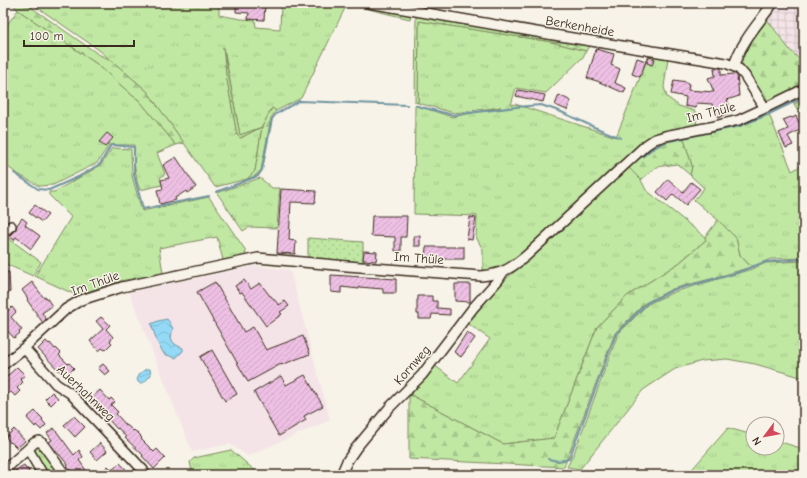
<svg xmlns="http://www.w3.org/2000/svg" width="807" height="478" font-family="'Comic Neue',sans-serif">
  <style>
    .built { fill: #f4e4e7 }
    .industrial { fill: url(#industrial-grid) }
    .grass { fill: url(#grass-tufts); stroke: #7e8960; fill-rule: evenodd }
    .forest { fill: url(#forest-firs); stroke: #7e8960 }
    .garden { fill: url(#garden-dots); stroke: #7e8960 }
    .water { fill: url(#water-waves); stroke: #7094a0 }
    .lines { fill: none; stroke-linecap: round; stroke-linejoin: round }
    .stream { stroke: #7094a0; stroke-width: 2 }
    .building { fill: url(#building-hatch); stroke: #3b2a1e }
    .street-casing { stroke: #3b2a1e; stroke-width: 12 }
    .street { stroke: #f7f3e8; stroke-width: 9 }
    .labels { text-anchor: middle; dominant-baseline: central; stroke-width: 3; stroke-linejoin: round; paint-order: stroke }
    .street-label { font-size: 13px; fill: #3b2a1e; stroke: #f7f3e8 }
  </style>
  <defs>
    <pattern id="industrial-grid" width="8" height="8" patternUnits="userSpaceOnUse"><rect width="8" height="8" fill="#f4e4e7"/><path d="M0 4h8M4 0v8" fill="none" stroke="#d2c4c6"/></pattern>
    <pattern id="grass-tufts" width="24" height="20" patternUnits="userSpaceOnUse"><rect width="24" height="20" fill="#c0e8a3"/><path d="M3 7l-1-3M5 7V3M7 7l1-3M15 17l-1-3M17 17v-4M19 17l1-3" fill="none" stroke="#a6c78c"/></pattern>
    <pattern id="forest-firs" width="22" height="20" patternUnits="userSpaceOnUse"><rect width="22" height="20" fill="#c0e8a3"/><path d="M5 1l3.5 6h-7zM16 11l3.5 6h-7z" fill="#a6c78c"/></pattern>
    <pattern id="garden-dots" width="8" height="8" patternUnits="userSpaceOnUse"><rect width="8" height="8" fill="#c0e8a3"/><path d="M2 2h.1M6 6h.1" fill="none" stroke="#a6c78c" stroke-width="1.8" stroke-linecap="round"/></pattern>
    <pattern id="water-waves" width="16" height="10" patternUnits="userSpaceOnUse"><rect width="16" height="10" fill="#94daf6"/><path d="M0 5q4-4 8 0t8 0" fill="none" stroke="#80bbd2"/></pattern>
    <pattern id="building-hatch" width="6" height="6" patternUnits="userSpaceOnUse"><rect width="6" height="6" fill="#eec0e4"/><path d="M-1 1l2-2M0 6l6-6M5 7l2-2" fill="none" stroke="#cda5c3"/></pattern>
  </defs>
  <rect width="100%" height="100%" fill="#f7f3e8"/>
  <filter id="ink" filterUnits="userSpaceOnUse"><feTurbulence type="fractalNoise" baseFrequency=".025" numOctaves="2"/><feDisplacementMap in="SourceGraphic" scale="8" xChannelSelector="R" yChannelSelector="G"/><feConvolveMatrix kernelMatrix="1 2 1 2 8 2 1 2 1" color-interpolation-filters="sRGB"/></filter>
  <g filter="url(#ink)">
    <!-- built -->
    <path class="built" d="M254 266 290 270 330 420 248 456 230 444 192 452 129 292Z"/>
    <!-- industrial -->
    <path class="industrial" d="M777 3H804V64L789 49 766 18Z"/>
    <!-- grass -->
    <path class="grass" d="M31 3H219V15L241 19 255 20 256 27 280 29 281 3H335L346 6 301 98 276 111 272 108 262 127 255 171 247 179 215 187 147 91 99 50ZM225 54 240 135 257 129 241 138 237 135 226 74Z
      M18 10 97 64 133 96 139 100 176 145 157 153 165 174 160 178 162 185 140 190 137 182 134 162V145H109L97 163 53 185 39 186 16 173 3 163V30Z
      M419 21 552 42 586 51 583 57 546 93 516 88 511 105 515 104 616 137 649 55 668 58 664 87 667 97 679 106 695 111 697 126 673 130 662 133 637 148 516 259C504 267 499 270 483 270V250L476 237 477 216 414 214 415 105 452 117 501 107 454 113 418 103Z
      M804 99V119L794 104Z
      M769 114 792 171 804 164V258L771 259 751 267 740 255 736 238 718 220 694 200 704 188 690 175 692 166 683 136 737 127Z
      M112 148 131 149 132 176 142 211 209 197 246 251 245 256 223 260 217 237 159 248 163 273 120 281 92 290 78 296 35 276 71 217 49 195V192H54L101 165Z
      M629 168 641 180 646 190 705 237 706 240 679 263 627 296 597 327 554 438 503 444 409 394 434 365 458 383 490 339 467 323 509 276 513 273Z
      M260 178 272 188H280L277 228 249 227 243 231 217 193Z
      M4 235 41 262 33 276 3 263V236Z
      M804 261V378L755 364 727 359 702 361 675 369 643 390 580 469 567 467 574 453 618 334 648 304 674 292 752 269 766 263Z
      M728 428 753 435V448H777V441L804 449V475H687Z
      M39 445 62 475H46L33 450 34 447Z
      M231 450 260 475H193L190 462 194 458Z"/>
    <!-- forest -->
    <path class="forest" d="M12 3H25L98 54 111 60 147 91 184 143 176 145 139 100 133 96 97 64 18 10Z
      M335 3H355L411 14 410 19 351 5 346 6Z
      M419 14 590 44 586 51 552 42 419 21 418 103 415 102 416 16Z
      M766 18 789 49 804 64V85L769 102 742 66V53Z
      M223 47 240 135 262 127 272 108 276 111 271 118 261 170 257 175 247 179 255 171 262 127 240 138 237 135 226 74Z
      M683 136 692 166 690 175 677 164 656 167 641 180 629 168C638 159 647 149 658 143 665 139 675 138 683 136Z
      M718 220 736 238 740 255 751 267 714 278 672 289 645 303 615 333 564 467 409 459V394L503 444 554 438 597 327 627 296 679 263 706 240 705 237Z"/>
    <!-- garden -->
    <path class="garden" d="M308 238 363 242V262L308 258Z"/>
    <!-- water -->
    <path class="water" d="M167 319 170 323 173 329C169 340 172 344 183 348V351L176 358 164 354 158 344 151 324 158 321Z
      M147 369H150L151 375C146 379 146 384 139 383L137 380C139 375 141 371 147 369Z"/>
    <g class="lines">
      <!-- stream -->
      <path class="stream" d="M417 106 453 115 516 107 541 105 559 111 594 127 621 138
        M642 157 652 149 665 142 740 126 767 115 804 97
        M14 173 38 189 49 190 78 177 100 164 111 145 134 147V175L143 209 209 196
        M216 192 258 176 262 170 272 119 276 114 299 101 407 105
        M548 459 558 461 569 459 616 334 647 303 673 290 733 274 765 262 804 259"/>
    </g>
    <!-- building -->
    <path class="building" d="M236 3H265L264 20 248 19 249 13 236 12Z
      M596 49 614 54 611 65 620 69 615 83 626 88 624 93 597 81 587 78Z
      M649 57 655 59 652 65 647 63Z
      M637 58 646 61 640 77 632 74Z
      M714 68H721V75L735 74 737 75 739 96 727 100 732 110 718 118 712 104 697 103 696 108 685 106 686 97 671 94 674 80 687 82V83L689 84 688 90 714 92 708 78 715 76Z
      M518 90 545 95 543 102 516 96Z
      M559 95 571 101 567 110 555 105Z
      M796 116 802 129 788 136 793 145 786 148 779 133 788 129 783 120 791 117 792 118Z
      M107 133 113 138 105 147 99 142Z
      M176 157 196 187 187 193 186 191 175 198 176 200 160 204 157 190 163 189 161 180 169 178 163 165Z
      M668 179 683 192 691 182 700 189 686 205 673 194 667 201 657 192Z
      M281 189 316 191 315 203 291 202 289 240 296 241 295 254 277 253Z
      M35 205 48 215 42 222 29 213Z
      M372 216H407L406 237H401V251H395V237L371 236Z
      M470 217 476 218 472 240 467 239Z
      M22 218 27 222 25 225 40 236 31 249 16 237 14 240 9 236 16 229 17 225Z
      M414 236H420V246H414Z
      M426 247H464V259H425Z
      M364 251 377 252 376 261 363 260Z
      M3 272H9L10 292 3 297Z
      M331 275 396 279V293H383V289L359 287V289L341 287V293L331 292Z
      M244 280 251 289 260 283 270 296H271L279 305 285 301 289 306 280 312 282 314 266 326 242 292 240 293 235 286Z
      M32 282 44 298 46 297 52 306 42 313 46 319 43 323 27 300 28 299 22 290Z
      M215 282 244 332 253 327 266 350 303 336 310 354 281 365V364L248 382 197 292Z
      M455 284H470V302L455 301Z
      M418 296H432V301H437V308L450 309V315L432 314 431 319H419V314H417V300H418Z
      M12 307 16 312 11 317 22 330 19 332 20 333 14 338 3 326V323L8 319 4 315Z
      M101 317 110 325 106 329 113 337 110 341 112 343 105 350 102 348 99 351 90 341 103 329 96 321Z
      M467 332 475 338 461 357 454 352Z
      M46 341 49 344 50 343 55 349 56 348 61 353 59 355 68 364 69 363 74 368 65 377 38 349Z
      M212 350 237 394 225 401 200 357Z
      M103 364 110 371 105 375 98 368Z
      M17 367 25 375 20 379 23 382 17 388 20 391 15 396 11 392 8 394 7 393 3 397V380Z
      M305 375 323 406 304 416 306 420 279 436 254 392 281 376 286 385Z
      M100 390 109 400 111 398 115 402 111 405 118 412 116 414 127 426H128L133 431 134 430 136 432H137L141 436H140L142 438 141 439 154 452 157 449 165 458 154 469 142 456 143 455 125 438 126 437 118 428 117 429 90 399Z
      M52 392 58 398 51 405 45 399Z
      M35 411 43 419 42 420 46 425 41 430 36 425 35 427 27 418Z
      M74 416 85 427 75 437 64 425Z
      M54 428 74 455 79 450 83 457 79 460 89 475H82L79 471 73 475 67 466 68 465 60 455H59L49 442 52 440 47 433Z
      M14 429 25 441 17 448 11 442 10 443 6 437Z
      M100 443 107 451 97 460 90 452Z
      M120 463 131 475H99L108 466 112 470Z
      M24 465 26 469H28L29 472 28 475H8Z"/>
    <g class="lines">
      <!-- street casing -->
      <g class="street-casing">
        <path id="street" d="M369 3 548 34 726 63 739 69 745 76 765 108
          M734 66C740 43 759 23 773 3
          M3 232 11 226
          M24 348 56 384 70 393 143 470 145 475
          M3 365 24 348 66 309 81 300 122 287 258 258 347 266 481 276C502 274 510 269 526 256L646 145 655 139 665 136 710 127 739 120 765 108 804 89
          M28 449 34 443 39 441 42 443 65 475
          M3 471 28 449 43 475
          M341 475 347 461 356 448 390 407 422 375 473 308 498 280 503 272"/>
      </g>
      <!-- street -->
      <use href="#street" class="street"/>
    </g>
  </g>
  <g class="labels">
    <!-- street labels -->
    <g class="street-label">
      <text transform="translate(580 26) rotate(10)">Berkenheide</text>
      <text transform="translate(711 112) rotate(-14)">Im Thüle</text>
      <text transform="translate(419 258) rotate(4)">Im Thüle</text>
      <text transform="translate(95 283) rotate(-20)">Im Thüle</text>
      <text transform="translate(412 365) rotate(-49)">Kornweg</text>
      <text transform="translate(86 393) rotate(44)">Auerhahnweg</text>
    </g>
  </g>
  <!-- margin -->
  <rect width="807" height="478" fill="none" stroke="#f7f3e8" stroke-width="16"/>
  <rect x="8" y="8" width="791" height="462" fill="none" stroke="#3b2a1e" stroke-width="1.5" filter="url(#ink)"/>
  <!-- north arrow -->
  <g transform="translate(765 436) rotate(238)"><circle r="19" fill="#f7f3e8" stroke="#aca397"/>
  <path d="M0-3L7 15L0 10L-7 15Z" fill="#d1495b"/>
  <text y="-6" font-size="11" font-weight="bold" text-anchor="middle" fill="#3b2a1e">N</text>
  </g>
  <!-- scale -->
  <path d="M24 40v6h110v-6" fill="none" stroke="#3b2a1e" stroke-width="2"/>
  <text x="30" y="40" font-size="12" fill="#3b2a1e" stroke="#f7f3e8" stroke-width="3" paint-order="stroke">100 m</text>
</svg>
